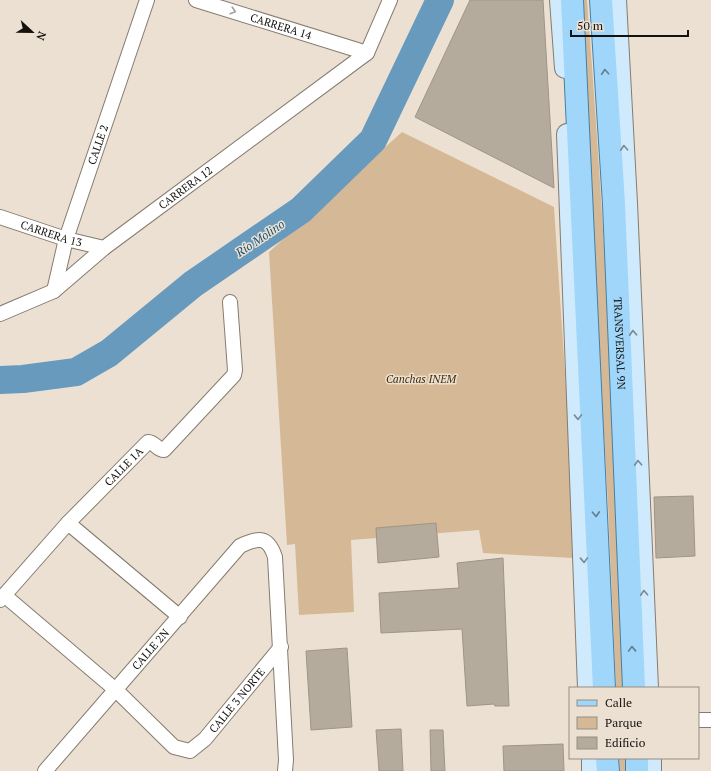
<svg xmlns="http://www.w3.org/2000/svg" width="711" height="771" font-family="'PT Serif',serif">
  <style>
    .green { fill: #d5b996 }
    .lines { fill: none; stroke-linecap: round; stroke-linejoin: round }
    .river { stroke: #679abd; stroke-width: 28 }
    .building { fill: #b5ab9d; stroke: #9f9487 }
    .street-casing { stroke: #857b6f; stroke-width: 16 }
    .secondary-casing { stroke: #857b6f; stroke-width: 22 }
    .primary-casing { stroke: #457fa4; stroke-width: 24 }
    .street { stroke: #fff; stroke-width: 14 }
    .secondary { stroke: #cfeafc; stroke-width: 20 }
    .primary { stroke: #9fd6f9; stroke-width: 22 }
    .oneway { stroke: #a1a09e }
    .oneway2 { stroke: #617d8f }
    .oneway3 { stroke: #7b8890 }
    .labels { text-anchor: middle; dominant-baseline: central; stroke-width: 3; stroke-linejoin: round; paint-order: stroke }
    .street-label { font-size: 11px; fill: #15110d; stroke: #ece0d3 }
    .park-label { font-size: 11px; font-style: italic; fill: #422902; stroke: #ece0d3 }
    .water-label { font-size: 12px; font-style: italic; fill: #135275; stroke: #ece0d3 }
  </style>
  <rect width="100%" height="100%" fill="#ece0d3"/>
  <!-- green -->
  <path class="green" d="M579 0H587C605 229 616 459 628 688H616L608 504Z
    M402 132 554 207 574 509 573 558 483 553 479 530 351 540 354 612 299 615 295 544 287 545 269 252Z
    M619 758H630V771H620Z"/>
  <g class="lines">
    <!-- river -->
    <path class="river" d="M0 380 23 379 76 372 109 353 193 284 301 210 373 140 440 0"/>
  </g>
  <!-- building -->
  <path class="building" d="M470 0H543L554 188 415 117Z
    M693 496 695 556 656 558 654 497Z
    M436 523 439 557 378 563 376 528Z
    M503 558 509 706H495L494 704 467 706 462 629 381 633 379 593 459 588 457 563Z
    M347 648 352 727 311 730 306 651Z
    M401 729 403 771H379L376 730Z
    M430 730H443L445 771H431Z
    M563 744 564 771H504L503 746Z"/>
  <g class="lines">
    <!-- street casing -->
    <g class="street-casing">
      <g id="street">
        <path id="s1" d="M196 0 367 53"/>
        <path id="s2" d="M0 217 66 239 104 248"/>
        <path id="s3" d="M54 291 66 239 147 0"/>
        <path id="s4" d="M0 314 54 291 104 248 367 53 390 0"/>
        <path d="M68 523 180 617"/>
        <path id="s5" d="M4 595 117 691 174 747 190 751 205 739 281 647"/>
        <path id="s6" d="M0 600 68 523 148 442C155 442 157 450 164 450L234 375 235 370 230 302"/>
        <path d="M698 720H711"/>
        <path id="s7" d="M45 771 240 546C259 537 268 536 275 557L286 760 285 771"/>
      </g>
    </g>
    <!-- secondary casing -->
    <g class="secondary-casing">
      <path id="secondary" d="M560 0 565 68
        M616 0 627 203 648 688
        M567 134 588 688
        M592 758V771
        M651 758V771"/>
    </g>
    <!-- primary casing -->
    <g class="primary-casing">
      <g id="primary">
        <path d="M572 0 604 688"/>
        <path id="s8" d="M601 0 614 204 634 688"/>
        <path d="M607 758 608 771"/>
        <path d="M637 758V771"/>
      </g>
    </g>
    <!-- street -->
    <use href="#street" class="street"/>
    <!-- secondary -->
    <use href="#secondary" class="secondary"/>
    <!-- primary -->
    <use href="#primary" class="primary"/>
  </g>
  <!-- one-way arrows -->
  <defs><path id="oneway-chevron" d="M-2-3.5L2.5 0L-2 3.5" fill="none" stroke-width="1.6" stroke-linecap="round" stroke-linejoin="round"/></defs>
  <use class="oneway" href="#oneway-chevron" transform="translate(233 11) rotate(17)"/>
  <g class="oneway2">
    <use href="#oneway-chevron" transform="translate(605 72) rotate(-94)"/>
    <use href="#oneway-chevron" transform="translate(596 514) rotate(87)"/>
    <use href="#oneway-chevron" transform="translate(632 649) rotate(-92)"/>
  </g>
  <g class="oneway3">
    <use href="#oneway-chevron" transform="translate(624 148) rotate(-93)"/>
    <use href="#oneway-chevron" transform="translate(633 333) rotate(-93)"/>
    <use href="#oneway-chevron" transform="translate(578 417) rotate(88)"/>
    <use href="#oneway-chevron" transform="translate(638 463) rotate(-93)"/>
    <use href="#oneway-chevron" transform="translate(584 560) rotate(88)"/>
    <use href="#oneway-chevron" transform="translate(644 593) rotate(-93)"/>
  </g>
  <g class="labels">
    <!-- street labels -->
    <g class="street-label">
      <text stroke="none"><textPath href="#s1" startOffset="89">CARRERA 14</textPath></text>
      <text stroke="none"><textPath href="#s3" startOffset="153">CALLE 2</textPath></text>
      <text stroke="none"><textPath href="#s4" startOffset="226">CARRERA 12</textPath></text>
      <text stroke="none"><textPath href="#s2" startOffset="54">CARRERA 13</textPath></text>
      <text stroke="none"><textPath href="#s8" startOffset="344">TRANSVERSAL 9N</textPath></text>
      <text stroke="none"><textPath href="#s6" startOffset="182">CALLE 1A</textPath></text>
      <text stroke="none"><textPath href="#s7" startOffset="161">CALLE 2N</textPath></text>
      <text stroke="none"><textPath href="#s5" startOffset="314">CALLE 3 NORTE</textPath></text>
    </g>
    <!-- park labels -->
    <g class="park-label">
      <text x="421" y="379">Canchas INEM</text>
    </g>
    <!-- water labels -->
    <g class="water-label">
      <text transform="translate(260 238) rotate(-34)">Río Molino</text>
    </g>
  </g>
  <!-- legend -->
  <rect x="569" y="687" width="130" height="72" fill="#ece0d3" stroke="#968d84"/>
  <rect x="577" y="700" width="20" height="6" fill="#9fd6f9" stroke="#968d84"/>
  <text x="605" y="707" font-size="12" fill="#15110d">Calle</text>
  <rect x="577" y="717" width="20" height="12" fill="#d5b996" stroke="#968d84"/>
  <text x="605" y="727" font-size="12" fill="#15110d">Parque</text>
  <rect x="577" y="737" width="20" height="12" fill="#b5ab9d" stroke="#968d84"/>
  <text x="605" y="747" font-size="12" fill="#15110d">Edificio</text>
  <!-- north arrow -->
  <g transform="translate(32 32) rotate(112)" stroke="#ece0d3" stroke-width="3" paint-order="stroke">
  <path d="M0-3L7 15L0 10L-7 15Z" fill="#15110d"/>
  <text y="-6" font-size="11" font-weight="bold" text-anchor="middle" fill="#15110d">N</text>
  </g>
  <!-- scale -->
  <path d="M571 30v6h117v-6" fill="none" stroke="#15110d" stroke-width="2"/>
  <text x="577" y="30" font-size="12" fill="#15110d" stroke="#ece0d3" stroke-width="3" paint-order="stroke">50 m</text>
</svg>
